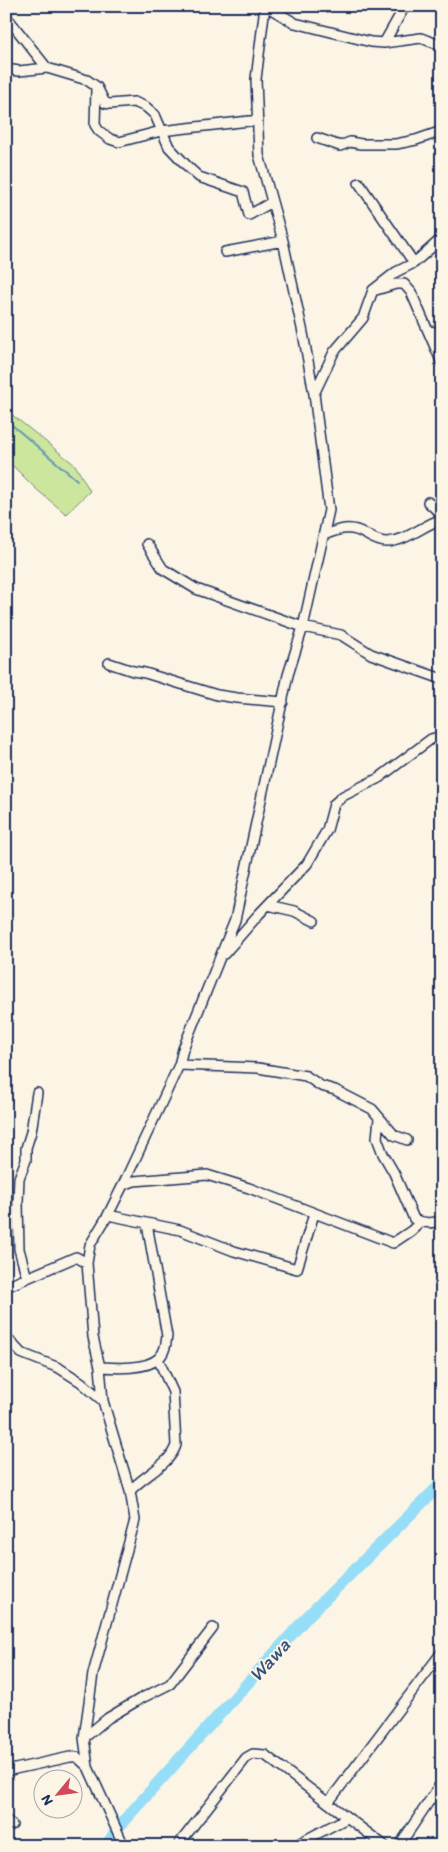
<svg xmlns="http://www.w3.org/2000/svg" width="448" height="1852" font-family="Itim,sans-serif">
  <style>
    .green { fill: #cce79d; stroke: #748b7e }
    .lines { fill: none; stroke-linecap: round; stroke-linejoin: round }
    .stream { stroke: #6597ba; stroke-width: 2 }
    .river { stroke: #96ddf7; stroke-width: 12 }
    .minor-casing { stroke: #1b2f5e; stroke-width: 12 }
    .minor { stroke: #fcf5e5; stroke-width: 9 }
    .labels { text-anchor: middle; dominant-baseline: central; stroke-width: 4; stroke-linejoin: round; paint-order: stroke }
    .water-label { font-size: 20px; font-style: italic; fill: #34527d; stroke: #fcf5e5 }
  </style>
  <rect width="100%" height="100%" fill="#fcf5e5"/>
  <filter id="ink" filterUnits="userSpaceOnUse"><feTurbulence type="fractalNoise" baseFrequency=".02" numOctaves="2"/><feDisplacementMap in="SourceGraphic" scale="10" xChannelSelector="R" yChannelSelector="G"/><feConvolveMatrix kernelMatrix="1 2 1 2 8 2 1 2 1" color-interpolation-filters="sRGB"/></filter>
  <g filter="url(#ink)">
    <!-- green -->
    <path class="green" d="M6 410 75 465 90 491 66 514 36 489 6 459Z"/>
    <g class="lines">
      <!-- stream -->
      <path class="stream" d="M6 420 77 480"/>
      <!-- river -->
      <path class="river" d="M106 1846 120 1825 308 1616 442 1483"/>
      <!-- minor casing -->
      <g class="minor-casing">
        <path id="minor" d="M266 6 295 23 371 42 384 43 421 38 442 46
          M6 16 47 68
          M384 43 405 6
          M6 69 19 71 47 68 87 80 97 87 105 103 110 104 134 102 146 107 155 115 169 147 189 168 199 177 243 192 249 215 272 202
          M96 89 95 125 99 131 110 139 119 142 161 131 258 120
          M317 138 340 146 350 142 361 144H396L416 140 439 132 442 134
          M359 183 414 263
          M225 252 283 241
          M376 290 396 284H404L411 292 442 363
          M428 331 442 333
          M314 394 334 352 363 318 373 290 396 272 414 263 442 238
          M428 502 442 515
          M324 535C339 529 351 525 365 534 373 538 378 542 387 542 407 541 423 525 442 519
          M147 544 163 569 196 589 303 627 341 635 371 654 442 679
          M109 663 133 671 145 673 217 695 237 698 283 702
          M268 905 294 911 314 921
          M224 954 259 914 307 864 327 830 334 804 343 796 379 778 431 739 442 736
          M179 1065 258 1068 306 1076 321 1086 335 1090 372 1109 394 1135 407 1140
          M379 1118 377 1138 383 1154 394 1173 414 1219C424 1224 432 1223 442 1221
          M123 1185 134 1181 207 1175 249 1188 393 1243 411 1231 421 1222
          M108 1215 180 1230 234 1251 297 1269 314 1214
          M27 1278 19 1249 18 1202 19 1178 26 1160V1148L31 1132 37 1093
          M6 1287 76 1257 87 1263
          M6 1337 21 1353 59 1368 81 1382 103 1401
          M100 1367C116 1368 146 1370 159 1358 165 1352 166 1344 167 1336L147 1224
          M130 1491C144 1475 170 1465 176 1445L173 1392 158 1359
          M84 1738 108 1718 140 1699 170 1684 213 1628
          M6 1771 70 1757H77L88 1767
          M328 1803 442 1652
          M6 1820 12 1825
          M179 1844 246 1758 253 1754 265 1755 385 1846
          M124 1846 88 1767 84 1738 93 1674 135 1520 130 1491 103 1401 100 1367 93 1337 87 1263 90 1245 108 1215 123 1185 179 1065 183 1049 235 920 288 675 303 627 329 510 314 394 303 333 283 241 259 155 256 79 265 6
          M294 1846 347 1818
          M399 1846 442 1782"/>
      </g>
      <!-- minor -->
      <use href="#minor" class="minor"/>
    </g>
  </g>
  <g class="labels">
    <!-- water labels -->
    <g class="water-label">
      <text transform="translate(269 1660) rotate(-48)">Wawa</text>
    </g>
  </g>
  <!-- margin -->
  <rect width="448" height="1852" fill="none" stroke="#fcf5e5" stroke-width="25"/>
  <rect x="12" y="12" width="423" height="1827" fill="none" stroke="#1b2f5e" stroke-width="2" filter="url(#ink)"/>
  <!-- north arrow -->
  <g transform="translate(58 1794) rotate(241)"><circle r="24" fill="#fcf5e5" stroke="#a2a6af"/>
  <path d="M0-4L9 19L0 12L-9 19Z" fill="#d1495b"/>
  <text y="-8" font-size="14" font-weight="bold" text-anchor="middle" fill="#1b2f5e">N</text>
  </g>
</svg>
